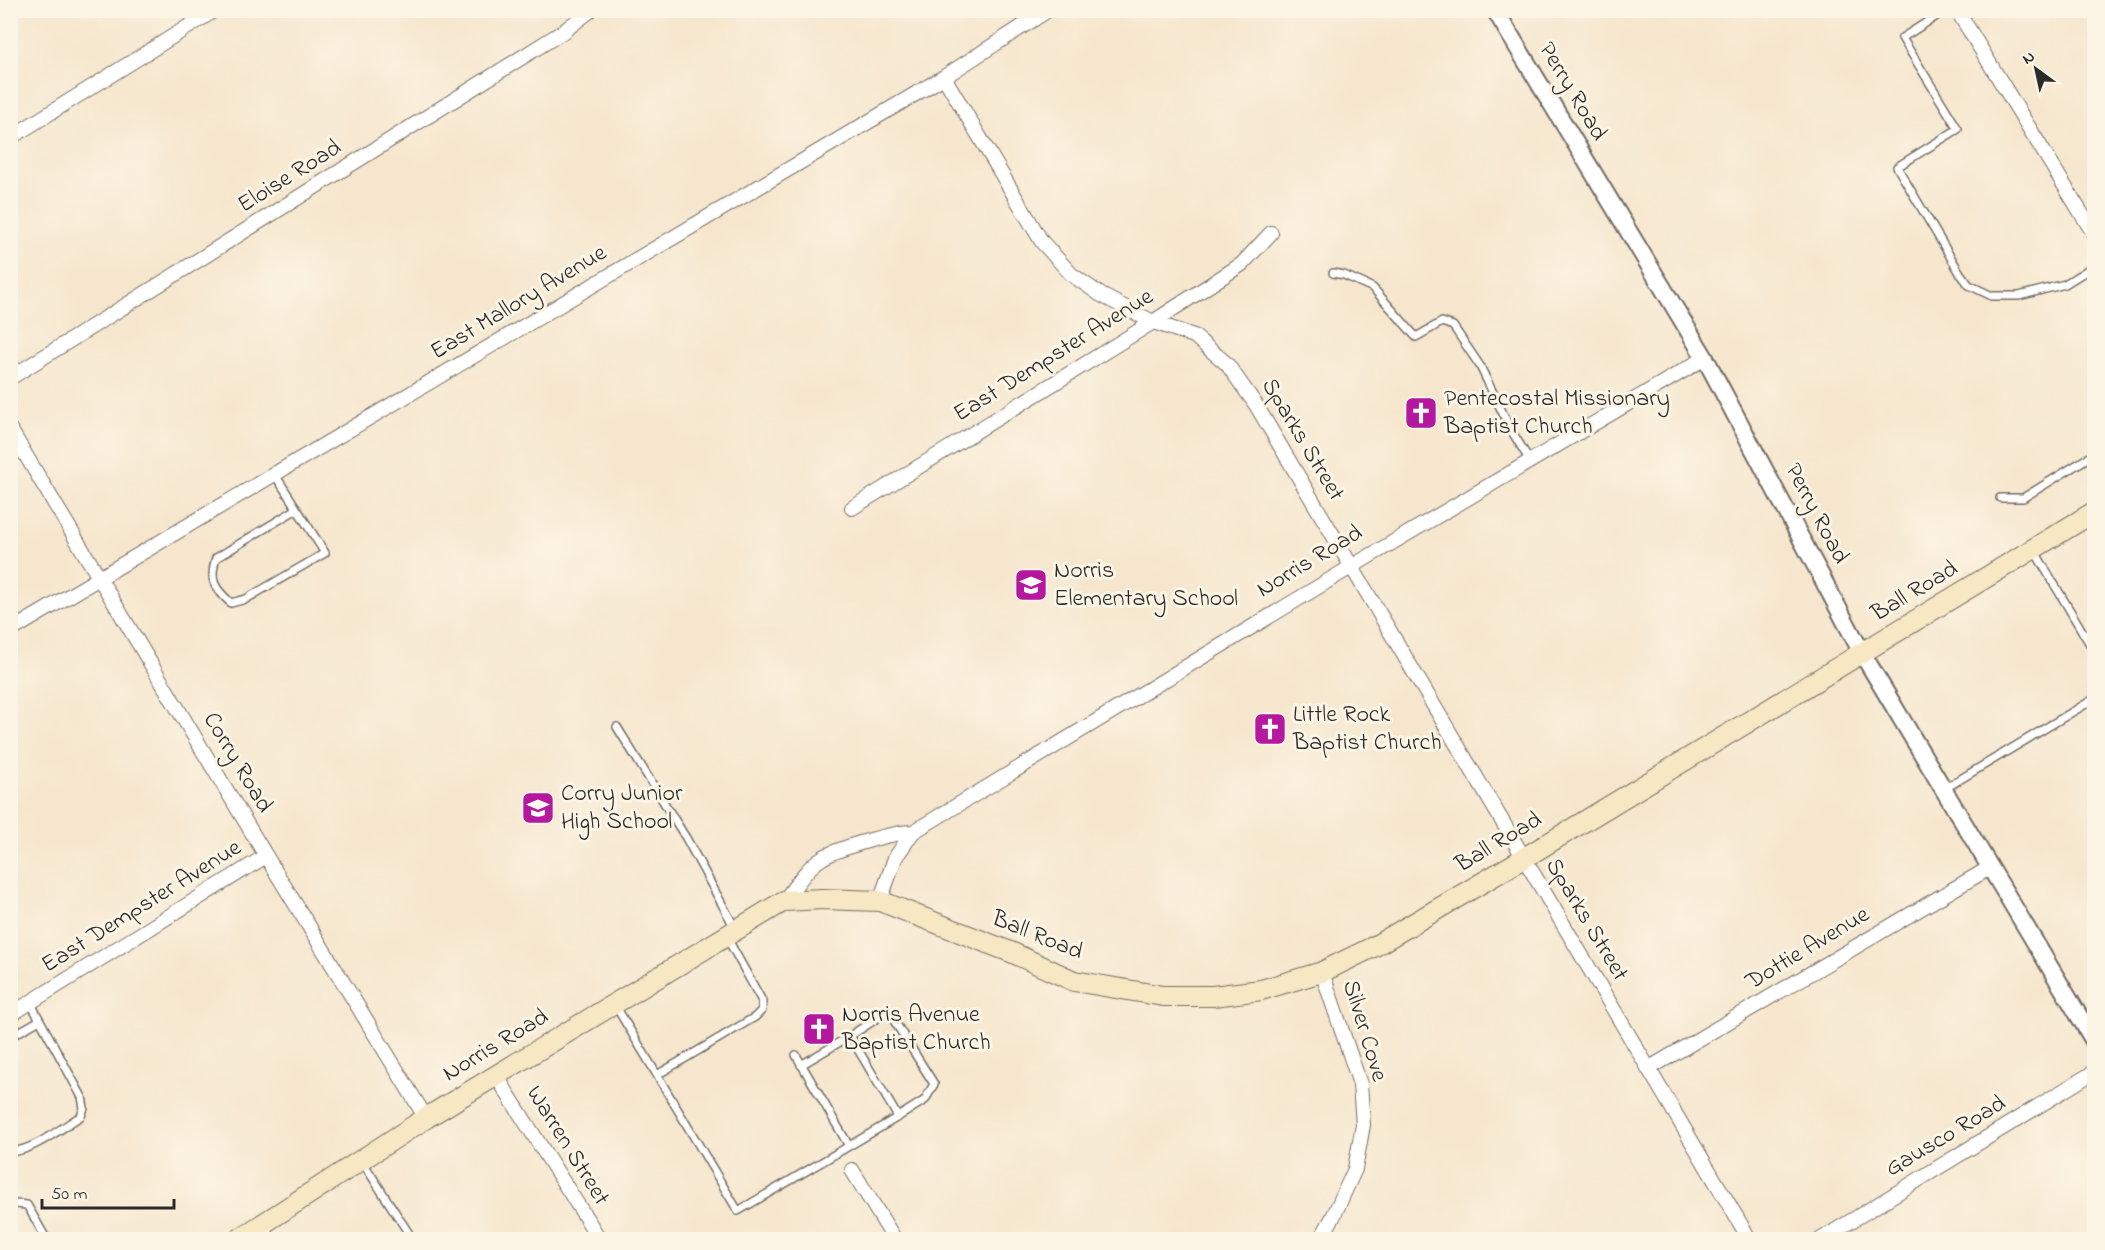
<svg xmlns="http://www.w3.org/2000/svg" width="2105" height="1250" font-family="'Indie Flower',sans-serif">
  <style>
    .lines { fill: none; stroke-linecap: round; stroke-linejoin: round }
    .service-casing { stroke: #726c64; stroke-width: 10 }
    .minor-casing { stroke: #726c64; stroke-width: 16 }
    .tertiary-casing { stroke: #726c64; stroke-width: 20 }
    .secondary-casing { stroke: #726c64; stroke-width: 22 }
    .service { stroke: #fff; stroke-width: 7 }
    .minor { stroke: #fff; stroke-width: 14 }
    .tertiary { stroke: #fff; stroke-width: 16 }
    .secondary { stroke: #f7e8c3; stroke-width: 20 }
    .labels { text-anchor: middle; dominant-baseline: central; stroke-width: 6; stroke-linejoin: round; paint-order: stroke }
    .street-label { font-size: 24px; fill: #2b2b2b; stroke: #fcf5e5 }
    .poi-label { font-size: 24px; fill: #2b2b2b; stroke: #fcf5e5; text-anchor: start }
  </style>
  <rect width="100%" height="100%" fill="#fcf5e5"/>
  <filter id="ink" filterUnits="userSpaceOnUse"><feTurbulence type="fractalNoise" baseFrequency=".0167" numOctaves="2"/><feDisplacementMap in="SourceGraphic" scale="12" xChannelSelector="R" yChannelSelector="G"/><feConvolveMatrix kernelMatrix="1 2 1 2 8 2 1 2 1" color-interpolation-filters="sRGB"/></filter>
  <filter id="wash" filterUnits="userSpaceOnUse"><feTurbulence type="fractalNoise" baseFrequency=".008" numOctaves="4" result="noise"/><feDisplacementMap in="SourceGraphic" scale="24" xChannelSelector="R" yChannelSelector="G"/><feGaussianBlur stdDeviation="1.35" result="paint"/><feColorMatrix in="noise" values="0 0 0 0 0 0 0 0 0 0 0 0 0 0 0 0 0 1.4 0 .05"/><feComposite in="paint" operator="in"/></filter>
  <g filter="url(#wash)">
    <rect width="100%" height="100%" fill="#f6e6cd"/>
  </g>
  <g filter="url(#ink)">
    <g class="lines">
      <!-- service casing -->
      <g class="service-casing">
        <path id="service" d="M1946 10 1902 38 1958 129 1897 167 1960 273 1969 285 1992 296H2019L2065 284 2094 266
          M1333 273 1344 275 1373 288 1416 337 1442 322 1453 326 1480 366 1511 430 1530 461
          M274 473 325 553 246 599 231 603C214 588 209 580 216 558L297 509
          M2000 498H2023L2094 454
          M2034 550 2094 651
          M617 727 686 838 735 928
          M1944 789 2094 699
          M615 1005 657 1075 755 1017 762 1010V1001L727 938
          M850 1036 888 1011 934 1084 925 1100 898 1117
          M10 1037 40 1020
          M801 1065 850 1036 898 1117 849 1146
          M657 1075 738 1211 849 1146 796 1055
          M10 1151C29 1154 64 1126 81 1116L84 1108 82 1097 30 1002
          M362 1161 413 1240
          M10 1206 15 1204 27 1205 47 1240
          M265 1225 273 1240"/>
      </g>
      <!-- minor casing -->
      <g class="minor-casing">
        <path id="minor" d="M1957 10 2094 234
          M944 77 1042 242 1071 274 1101 295 1153 322 1194 336 1227 364 1256 405 1750 1240
          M10 138 215 10
          M10 378 564 31 591 10
          M10 429 266 856 426 1118
          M852 508 1153 322 1242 264 1271 233
          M10 631 944 77 1048 10
          M913 832 1351 567 1705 358
          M784 901C795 887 806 868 822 858 839 848 893 832 913 832L895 858 880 901
          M10 1015 266 856
          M1648 1069 1991 867
          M497 1077 600 1240
          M852 1170 895 1240
          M1320 1240 1333 1217 1355 1169 1363 1125 1360 1084 1322 972
          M1820 1240 2094 1072"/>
      </g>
      <!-- tertiary casing -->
      <g class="tertiary-casing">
        <path id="tertiary" d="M1495 10 1705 358 1862 653 2094 1041"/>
      </g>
      <!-- secondary casing -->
      <g class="secondary-casing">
        <path id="secondary" d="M238 1240 426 1118 784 901 822 899 880 901 1013 953 1074 981 1163 996H1213L1261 990 1322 972 1375 946 1524 858 2094 512"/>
      </g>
      <!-- service -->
      <use href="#service" class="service"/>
      <!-- minor -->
      <use href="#minor" class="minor"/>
      <!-- tertiary -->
      <use href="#tertiary" class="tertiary"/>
      <!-- secondary -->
      <use href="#secondary" class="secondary"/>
    </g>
  </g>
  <!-- icons -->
  <defs>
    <g id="church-square" transform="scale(1.725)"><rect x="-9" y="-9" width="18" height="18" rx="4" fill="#b5179e" stroke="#fcf5e5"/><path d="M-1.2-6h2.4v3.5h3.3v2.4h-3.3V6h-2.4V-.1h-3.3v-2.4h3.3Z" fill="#fff"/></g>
    <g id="school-square" transform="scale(1.725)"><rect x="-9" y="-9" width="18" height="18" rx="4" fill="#b5179e" stroke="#fcf5e5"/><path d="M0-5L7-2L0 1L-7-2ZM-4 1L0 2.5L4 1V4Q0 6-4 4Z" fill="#fff"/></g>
  </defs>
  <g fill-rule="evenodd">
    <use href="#church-square" x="1421" y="413"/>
    <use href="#school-square" x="1031" y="585"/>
    <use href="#church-square" x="1270" y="729"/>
    <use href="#school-square" x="538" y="808"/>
    <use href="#church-square" x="819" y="1029"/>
  </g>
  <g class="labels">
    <!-- street labels -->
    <g class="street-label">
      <text transform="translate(1572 92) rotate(59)">Perry Road</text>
      <text transform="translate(290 177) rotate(-32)">Eloise Road</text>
      <text transform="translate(519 303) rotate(-31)">East Mallory Avenue</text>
      <text transform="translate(1054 356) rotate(-32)">East Dempster Avenue</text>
      <text transform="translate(1302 440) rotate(59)">Sparks Street</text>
      <text transform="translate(1816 514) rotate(62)">Perry Road</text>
      <text transform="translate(1310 562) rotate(-31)">Norris Road</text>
      <text transform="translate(1915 592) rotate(-31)">Ball Road</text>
      <text transform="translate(237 763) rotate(59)">Corry Road</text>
      <text transform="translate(1499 843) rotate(-31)">Ball Road</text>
      <text transform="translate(142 907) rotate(-32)">East Dempster Avenue</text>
      <text transform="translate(1586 920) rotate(59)">Sparks Street</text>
      <text transform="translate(1037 936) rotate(22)">Ball Road</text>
      <text transform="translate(1808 949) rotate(-31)">Dottie Avenue</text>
      <text transform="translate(1364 1031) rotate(73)">Silver Cove</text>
      <text transform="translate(496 1046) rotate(-31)">Norris Road</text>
      <text transform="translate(1946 1137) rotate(-31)">Gausco Road</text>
      <text transform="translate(567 1146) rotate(58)">Warren Street</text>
    </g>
    <!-- poi labels -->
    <g class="poi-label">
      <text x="1444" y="399">Pentecostal Missionary<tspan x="1444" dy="28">Baptist Church</tspan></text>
      <text x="1054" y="571">Norris<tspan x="1054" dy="28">Elementary School</tspan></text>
      <text x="1293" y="715">Little Rock<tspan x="1293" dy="28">Baptist Church</tspan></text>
      <text x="561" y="794">Corry Junior<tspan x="561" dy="28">High School</tspan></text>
      <text x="842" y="1015">Norris Avenue<tspan x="842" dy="28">Baptist Church</tspan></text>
    </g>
  </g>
  <!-- margin -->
  <rect width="2105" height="1250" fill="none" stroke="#fcf5e5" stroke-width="36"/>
  <!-- north arrow -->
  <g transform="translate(2036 69) rotate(327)" stroke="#fcf5e5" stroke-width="4.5" paint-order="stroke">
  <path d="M0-4.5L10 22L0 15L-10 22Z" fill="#2b2b2b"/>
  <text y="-9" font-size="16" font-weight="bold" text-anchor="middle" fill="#2b2b2b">N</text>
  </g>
  <!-- scale -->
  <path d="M42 1199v9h132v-9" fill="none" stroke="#2b2b2b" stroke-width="3"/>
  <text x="51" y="1199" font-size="18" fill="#2b2b2b" stroke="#fcf5e5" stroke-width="4.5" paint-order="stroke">50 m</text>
</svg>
